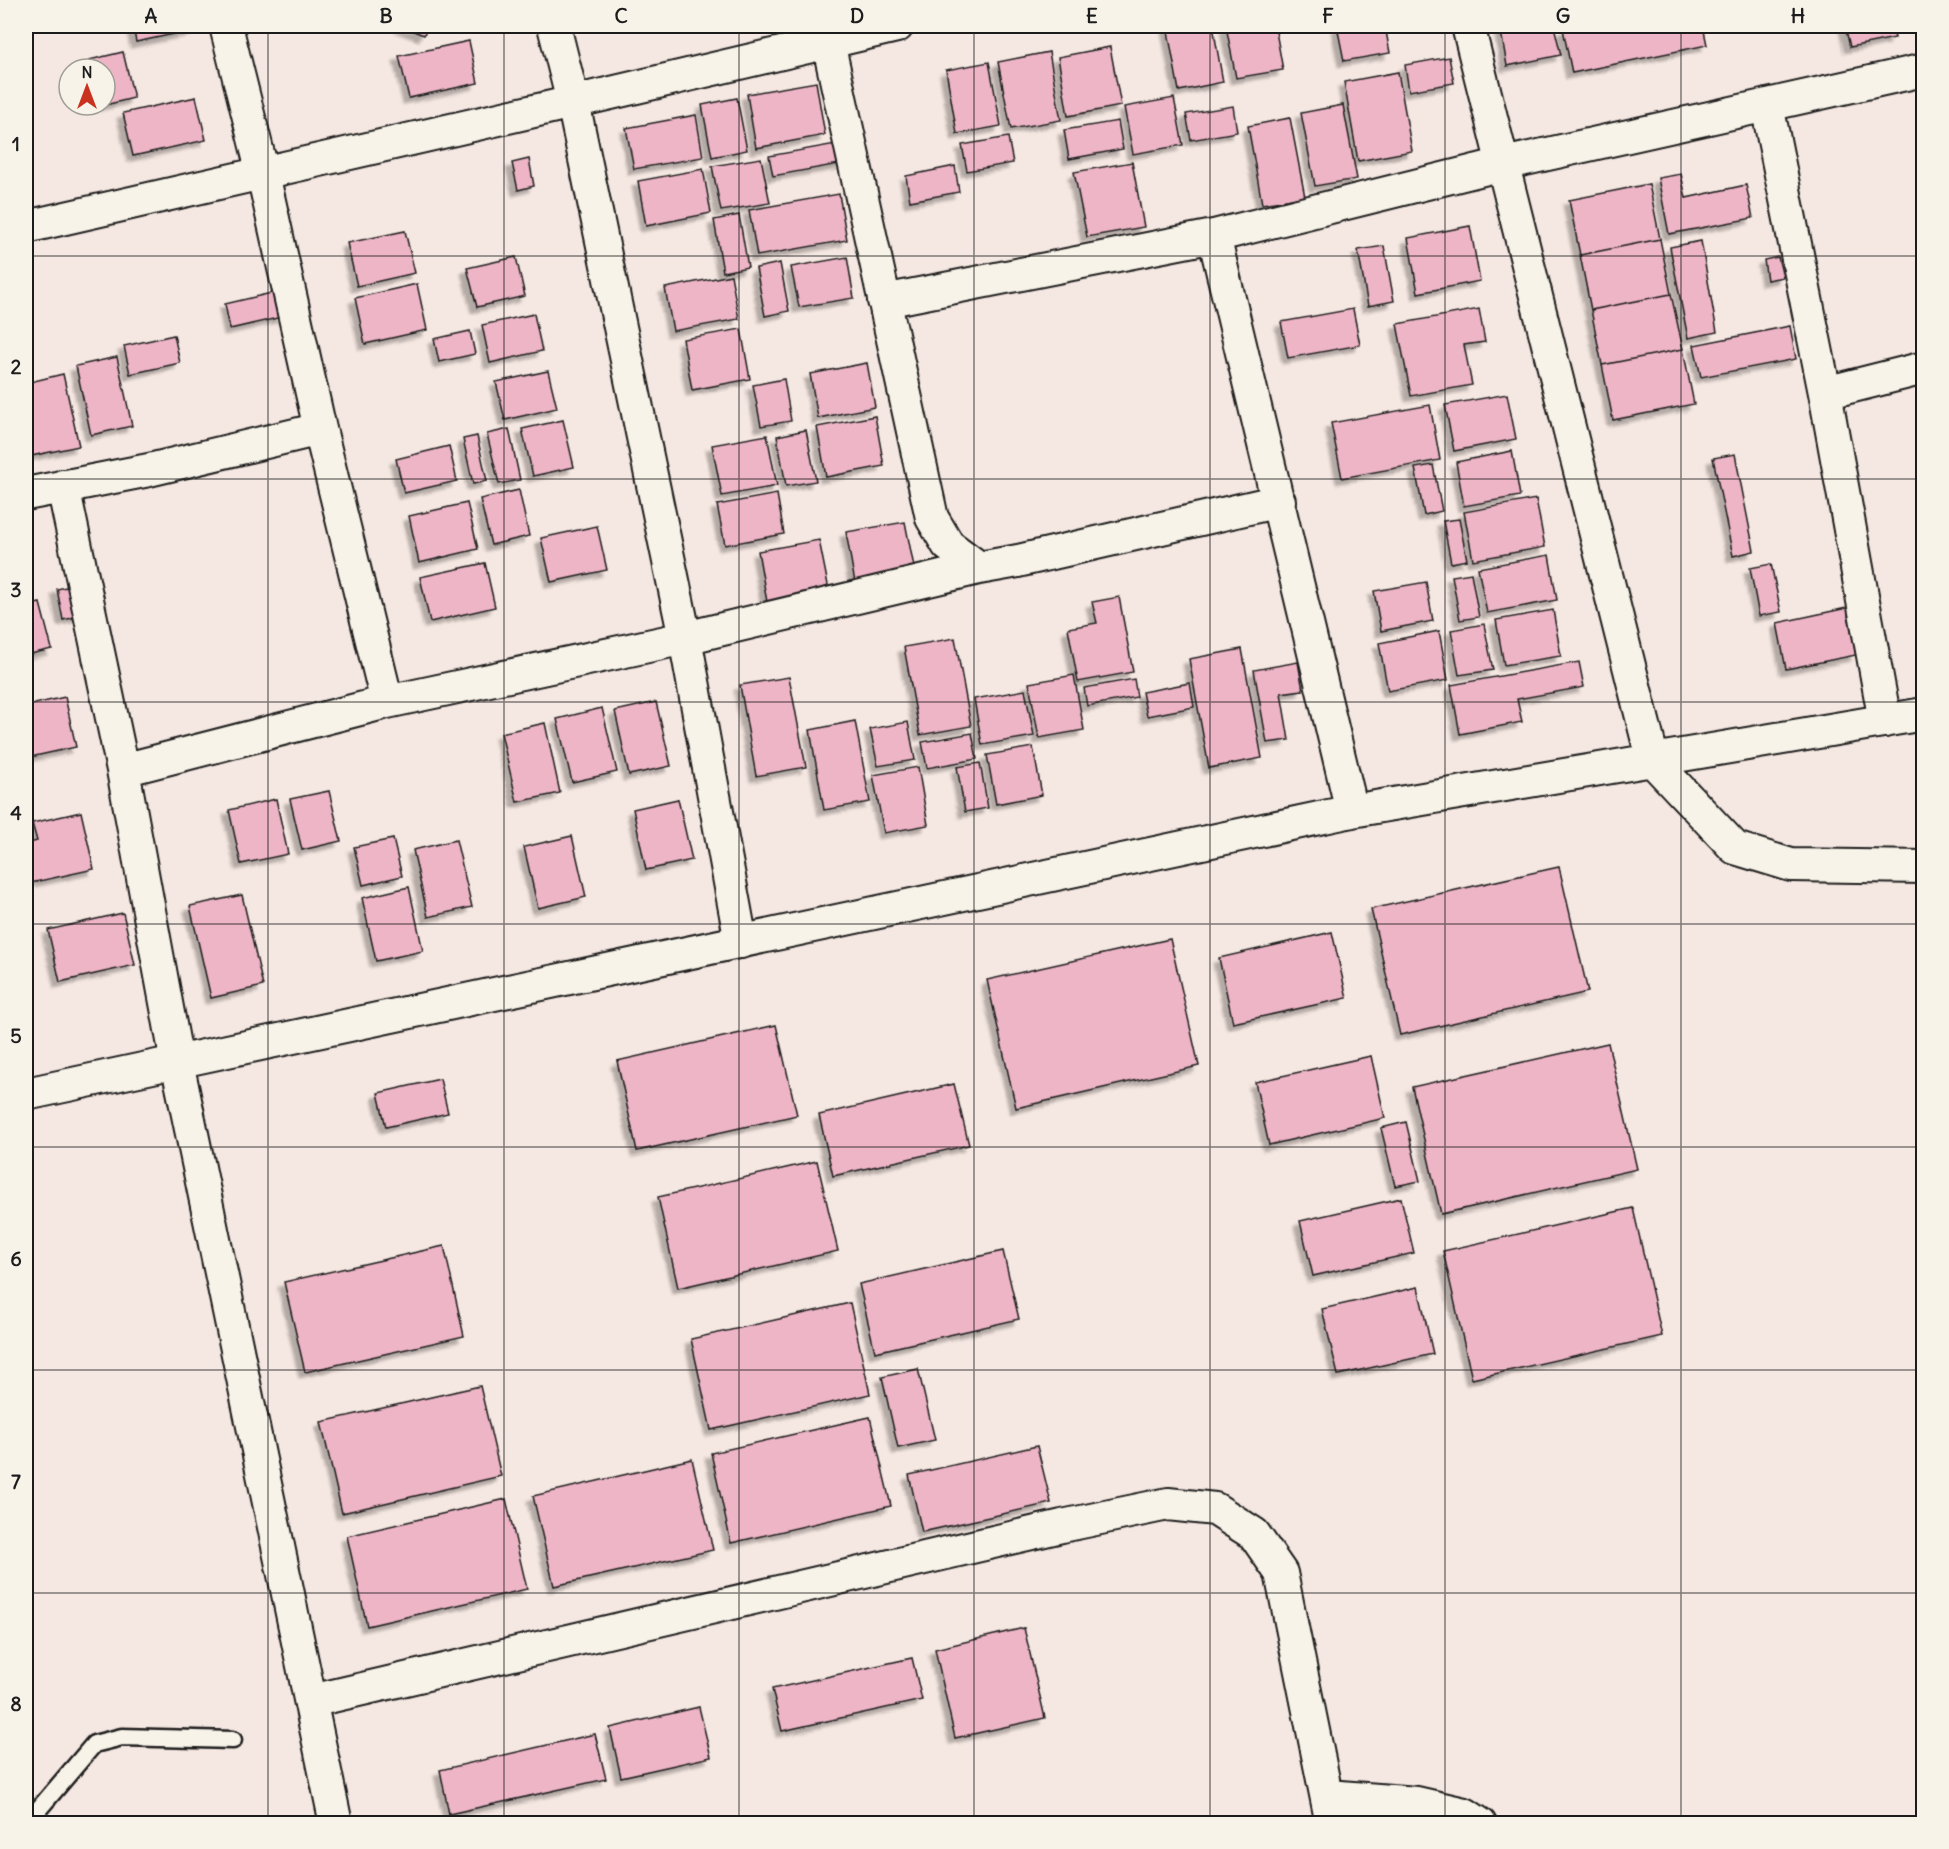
<svg xmlns="http://www.w3.org/2000/svg" width="1949" height="1849" font-family="Delius,sans-serif">
  <style>
    .building { fill: #eeb5c7; stroke: #1c1c1c; stroke-width: 1.5; filter: url(#shadow) }
    .lines { fill: none; stroke-linecap: round; stroke-linejoin: round }
    .lane-casing { stroke: #1c1c1c; stroke-width: 21 }
    .street-casing { stroke: #1c1c1c; stroke-width: 36 }
    .lane { stroke: #f7f3e8; stroke-width: 16 }
    .street { stroke: #f7f3e8; stroke-width: 32 }
    .grid { fill: none; stroke: #1c1c1c; stroke-width: 1.5; stroke-opacity: 0.55 }
    .neatline { fill: none; stroke: #1c1c1c; stroke-width: 2 }
    .grid-label { font-size: 20px; text-anchor: middle; font-weight: bold; fill: #1c1c1c }
  </style>
  <defs>
    <filter id="shadow"><feDropShadow dx="-5.5" dy="5.5" stdDeviation="1.5" flood-color="#0004"/></filter>
  </defs>
  <rect width="100%" height="100%" fill="#f5e7e1"/>
  <filter id="ink" filterUnits="userSpaceOnUse"><feTurbulence type="fractalNoise" baseFrequency=".0167" numOctaves="2"/><feDisplacementMap in="SourceGraphic" scale="12" xChannelSelector="R" yChannelSelector="G"/><feConvolveMatrix kernelMatrix="1 2 1 2 8 2 1 2 1" color-interpolation-filters="sRGB"/></filter>
  <g filter="url(#ink)">
    <!-- building -->
    <path class="building" d="M133 26H197L198 29 136 42Z
      M400 26H428L424 35Z
      M1167 26H1213L1223 82 1179 91Z
      M1226 26H1275L1283 70 1236 78Z
      M1337 26H1385L1390 53 1344 61Z
      M1500 26H1554L1561 55 1507 66Z
      M1579 26H1703L1707 45 1572 73 1563 29Z
      M1845 26H1892L1895 38 1850 47Z
      M469 41 478 83 409 98 399 56Z
      M1110 47 1121 106 1068 116 1058 57Z
      M123 52 134 98 105 105V69H91L89 60Z
      M1049 52 1061 120 1011 129 998 62Z
      M1449 57 1454 83 1409 91 1405 65Z
      M989 62 1001 126 957 134 946 70Z
      M1398 72 1412 151 1358 161 1344 82Z
      M816 82 825 135 756 148 747 94Z
      M196 97 206 140 133 156 123 113Z
      M737 98 747 150 712 157 702 105Z
      M1174 98 1183 145 1133 154 1124 107Z
      M1343 105 1357 179 1315 186 1301 113Z
      M1233 106 1237 132 1191 140 1186 114Z
      M696 115 703 157 634 169 626 128Z
      M1290 118 1305 197 1262 204 1248 126Z
      M1118 121 1123 149 1069 159 1064 130Z
      M1008 137 1013 163 967 171 962 145Z
      M841 143 845 163 773 176 769 156Z
      M761 158 770 203 721 211 712 166Z
      M529 159 534 186 518 190 512 163Z
      M1132 162 1144 227 1087 237 1074 172Z
      M955 166 959 192 910 201 906 176Z
      M703 169 711 213 646 226 638 181Z
      M1681 174 1686 198 1746 185 1753 218 1669 234 1658 178Z
      M1649 184 1660 239 1580 255 1569 200Z
      M839 194 847 240 757 256 749 210Z
      M739 215 748 267 723 272 714 220Z
      M1470 226 1480 281 1418 293 1408 238Z
      M405 231 415 273 357 286 347 243Z
      M1660 239 1671 294 1591 310 1580 255Z
      M1701 241 1717 332 1688 338 1670 247Z
      M1384 246 1394 301 1368 306 1358 250Z
      M516 257 525 296 477 307 467 268Z
      M847 257 854 298 799 307 791 267Z
      M1778 257 1783 277 1767 280 1764 260Z
      M780 263 789 311 765 316 756 268Z
      M731 275 739 319 673 331 665 288Z
      M417 284 427 330 365 344 355 298Z
      M276 292 282 317 230 329 225 304Z
      M1671 294 1683 349 1602 365 1591 310Z
      M1353 309 1360 345 1288 358 1281 322Z
      M1479 309 1485 342 1464 345 1472 385 1411 396 1397 324Z
      M534 314 542 351 490 363 482 325Z
      M1790 326 1796 359 1701 377 1694 345Z
      M741 329 750 379 692 390 683 339Z
      M470 331 475 354 439 362 434 339Z
      M174 335 180 363 130 374 124 346Z
      M1683 349 1694 404 1613 420 1602 365Z
      M117 357 132 426 91 435 76 366Z
      M867 363 875 407 818 418 810 374Z
      M548 371 557 408 505 420 496 382Z
      M63 374 79 446 31 456 26 431V383Z
      M784 379 791 421 761 426 753 385Z
      M1507 394 1516 439 1454 451 1445 405Z
      M1430 405 1440 460 1342 478 1331 423Z
      M875 416 884 466 826 477 817 427Z
      M563 420 574 467 533 476 522 429Z
      M509 429 520 480 499 484 487 434Z
      M806 430 816 481 786 486 777 436Z
      M767 435 777 486 722 496 712 445Z
      M477 436 487 481 473 484 463 439Z
      M449 446 457 481 404 493 396 459Z
      M1512 451 1520 496 1464 506 1456 462Z
      M1735 454 1754 551 1733 556 1713 458Z
      M1433 465 1442 511 1424 515 1415 468Z
      M519 490 529 536 491 545 480 499Z
      M777 494 784 534 725 545 717 505Z
      M1536 499 1545 547 1473 560 1464 512Z
      M467 503 478 549 419 563 409 516Z
      M1459 519 1467 560 1451 563 1443 521Z
      M905 522 915 572 855 583 846 532Z
      M597 526 607 570 551 582 541 538Z
      M819 540 829 590 767 602 758 551Z
      M1549 555 1557 600 1487 613 1478 568Z
      M485 563 495 607 430 622 420 577Z
      M1771 564 1781 612 1759 616 1750 568Z
      M1471 573 1479 617 1460 620 1452 576Z
      M1426 582 1433 621 1381 631 1374 591Z
      M75 585 81 616 63 620 57 589Z
      M1119 597 1133 672 1078 682 1068 628 1097 623 1092 602Z
      M40 603 52 649 26 655V606Z
      M1847 608 1856 655 1786 669 1777 623Z
      M1553 610 1561 656 1504 665 1496 620Z
      M1484 624 1493 670 1459 675 1451 630Z
      M1439 631 1448 680 1388 691 1379 643Z
      M955 638 971 726 920 735 904 647Z
      M1242 649 1262 758 1209 768 1189 659Z
      M1298 662 1303 690 1281 693 1289 740 1267 743 1254 670Z
      M1579 662 1584 687 1517 699 1522 722 1460 734 1451 685Z
      M1074 675 1084 730 1039 738 1029 683Z
      M789 677 806 767 756 776 740 685Z
      M1134 679 1137 697 1087 706 1084 688Z
      M1190 683 1194 707 1147 716 1142 692Z
      M1025 690 1034 736 982 745 974 699Z
      M65 697 76 747 26 758V706Z
      M656 702 671 766 629 775 615 711Z
      M602 708 617 772 572 782 557 719Z
      M855 721 870 802 824 810 810 730Z
      M908 722 915 760 878 766 870 729Z
      M545 723 560 793 517 802 501 733Z
      M972 733 977 759 927 768 922 742Z
      M1033 747 1042 795 996 804 987 755Z
      M980 763 988 808 965 812 957 767Z
      M918 767 928 825 884 833 873 775Z
      M329 791 341 841 302 850 290 799Z
      M276 799 288 854 241 864 229 810Z
      M678 799 692 860 646 870 633 809Z
      M81 812 94 869 26 884V844L37 841 32 823Z
      M572 836 586 897 538 908 524 847Z
      M393 839 402 876 363 885 354 847Z
      M456 840 472 907 428 917 413 850Z
      M1559 867 1588 992 1400 1035 1371 909Z
      M409 887 423 951 376 961 362 898Z
      M242 895 263 986 211 998 190 906Z
      M123 913 135 965 60 982 48 930Z
      M1332 932 1347 998 1233 1023 1219 958Z
      M1170 939 1199 1066 1016 1108 987 980Z
      M776 1025 797 1115 637 1151 617 1061Z
      M1608 1043 1637 1169 1441 1214 1412 1087Z
      M1371 1056 1385 1118 1269 1145 1255 1082Z
      M440 1079 448 1113 386 1127 378 1093Z
      M954 1084 969 1145 833 1176 819 1115Z
      M1406 1122 1420 1181 1395 1186 1381 1128Z
      M817 1161 838 1251 678 1288 658 1197Z
      M1401 1198 1414 1253 1313 1276 1300 1221Z
      M1633 1208 1662 1336 1472 1379 1443 1251Z
      M444 1246 464 1336 305 1372 284 1282Z
      M1003 1251 1019 1319 875 1352 859 1284Z
      M1418 1287 1433 1354 1338 1375 1322 1309Z
      M850 1303 870 1394 711 1430 691 1339Z
      M918 1369 935 1440 898 1448 882 1377Z
      M480 1386 501 1476 342 1513 321 1422Z
      M870 1417 891 1506 731 1543 711 1453Z
      M1037 1446 1051 1503 922 1532 909 1475Z
      M692 1459 713 1550 554 1586 533 1496Z
      M506 1499 527 1589 367 1626 347 1536Z
      M1024 1628 1045 1718 955 1738 935 1649Z
      M912 1658 922 1700 782 1731 772 1689Z
      M699 1707 711 1757 621 1777 610 1728Z
      M595 1734 606 1779 449 1814 440 1770Z"/>
    <g class="lines">
      <!-- lane casing -->
      <g class="lane-casing">
        <path id="lane" d="M26 1824 94 1744 122 1737 233 1740"/>
      </g>
      <!-- street casing -->
      <g class="street-casing">
        <path id="street" d="M226 26 263 174 320 429 387 702
          M554 26 573 102 685 638 741 942
          M1468 26 1653 761 1735 848 1791 865 1924 867
          M828 42 932 518 948 545 979 568 1018 561 1279 501
          M1767 105 1825 393 1885 721
          M26 227 547 108 897 26
          M1214 236 1352 811
          M884 301 1214 236 1503 164 1924 70
          M1825 393 1924 368
          M63 486 123 770
          M26 494 149 470 320 429
          M26 1094 1352 811 1924 714
          M311 1701 1062 1526 1168 1504 1215 1509 1254 1534 1281 1573 1332 1824
          M1327 1796 1417 1803 1465 1814 1480 1824
          M336 1824 177 1062 123 770 387 702 685 638 979 568"/>
      </g>
      <!-- lane -->
      <use href="#lane" class="lane"/>
      <!-- street -->
      <use href="#street" class="street"/>
    </g>
  </g>
  <!-- grid -->
  <path class="grid" d="M268 26V1824M504 26V1824M739 26V1824M974 26V1824M1210 26V1824M1445 26V1824M1681 26V1824M26 256H1924M26 479H1924M26 702H1924M26 924H1924M26 1147H1924M26 1370H1924M26 1593H1924"/>
  <!-- margin -->
  <rect width="1949" height="1849" fill="none" stroke="#f7f3e8" stroke-width="66"/>
  <!-- north arrow -->
  <g transform="translate(87 87)"><circle r="28" fill="#f7f3e8" stroke="#9f9d96" stroke-width="1.5"/>
  <path d="M0-4.5L10 22L0 15L-10 22Z" fill="#c8321e"/>
  <text y="-9" font-size="16" font-weight="bold" text-anchor="middle" fill="#1c1c1c">N</text>
  </g>
  <rect x="33" y="33" width="1883" height="1783" class="neatline"/>
  <g class="grid-label">
    <text x="151" y="23">A</text>
    <text x="386" y="23">B</text>
    <text x="621" y="23">C</text>
    <text x="857" y="23">D</text>
    <text x="1092" y="23">E</text>
    <text x="1328" y="23">F</text>
    <text x="1563" y="23">G</text>
    <text x="1798" y="23">H</text>
    <text x="16" y="151">1</text>
    <text x="16" y="374">2</text>
    <text x="16" y="597">3</text>
    <text x="16" y="820">4</text>
    <text x="16" y="1043">5</text>
    <text x="16" y="1266">6</text>
    <text x="16" y="1489">7</text>
    <text x="16" y="1711">8</text>
  </g>
</svg>
